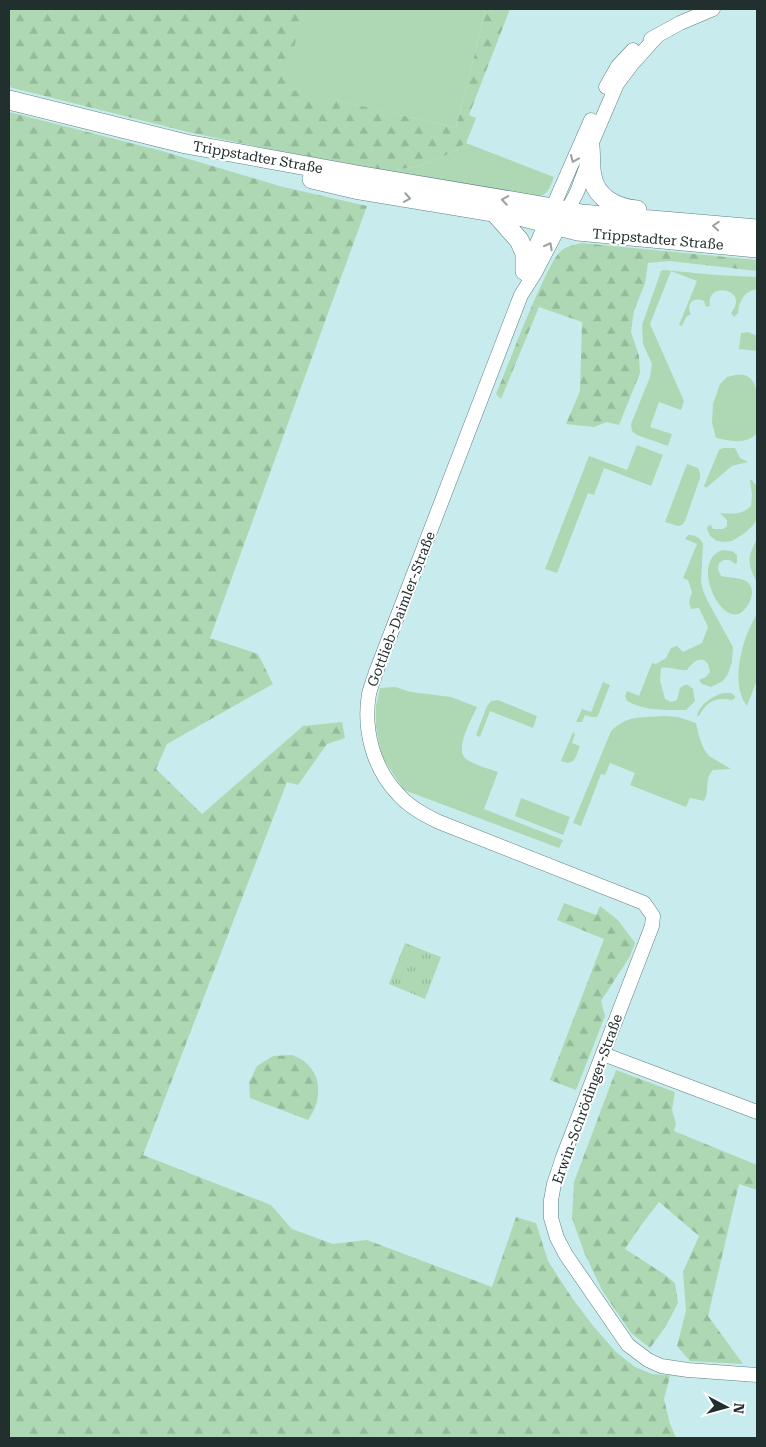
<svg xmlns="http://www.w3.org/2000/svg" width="766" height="1447" font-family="'Roboto Serif',serif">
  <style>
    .grass { fill: #aed8b3 }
    .forest { fill: url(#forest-firs) }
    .park { fill: url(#park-tufts) }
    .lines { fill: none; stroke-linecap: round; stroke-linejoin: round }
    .minor-casing { stroke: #5f8181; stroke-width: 15 }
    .major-casing { stroke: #5f8181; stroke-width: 20 }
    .minor { stroke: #fff; stroke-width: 14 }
    .major { stroke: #fff; stroke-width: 19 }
    .oneway { stroke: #9ba1a1 }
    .labels { text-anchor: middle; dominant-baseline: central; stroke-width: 4; stroke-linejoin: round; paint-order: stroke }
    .street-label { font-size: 14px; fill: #212f2f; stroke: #fff }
  </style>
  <defs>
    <pattern id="forest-firs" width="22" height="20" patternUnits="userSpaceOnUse" patternTransform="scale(1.25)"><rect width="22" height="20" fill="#aed8b3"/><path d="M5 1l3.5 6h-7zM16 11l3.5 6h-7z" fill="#95ba9a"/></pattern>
    <pattern id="park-tufts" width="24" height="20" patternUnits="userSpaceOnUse" patternTransform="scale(1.25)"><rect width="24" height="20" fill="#aed8b3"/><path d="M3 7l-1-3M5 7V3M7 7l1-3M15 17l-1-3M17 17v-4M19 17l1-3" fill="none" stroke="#95ba9a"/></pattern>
  </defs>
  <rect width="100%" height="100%" fill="#c8eced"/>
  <!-- grass -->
  <path class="grass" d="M303 9H486L456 128 284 88Z
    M466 143 554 177C549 189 548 195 535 198L378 172 416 167 441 158Z
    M664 270 716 275 757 277V289C744 291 739 301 738 313L734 317 731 313C751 289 705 280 710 306L706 307 704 301C694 296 685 304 691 314L686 317 682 326 679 325 697 281 671 271 650 324 684 401 681 410 659 402 650 427 672 434 668 446 637 435 632 431 631 424 650 377 652 364 643 344 642 325 661 271Z
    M748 332 757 336V351L739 349 741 333Z
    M735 375C739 375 743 374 747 376 762 383 757 418 757 433 747 445 729 441 716 438L712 423 713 404 720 384 727 377Z
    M637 445 663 455 651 486 604 468 594 495 588 493 557 573 545 569 589 456 627 470Z
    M723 448H735L740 458 748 462 732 466 706 488 704 486 719 450Z
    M687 464 698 468 700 473V478L685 521 682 525 678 526 665 522Z
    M750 480H752L757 487V517L755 523 745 533 732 541 725 542 717 541 710 536 707 529 708 526 711 525 713 529H723L727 526V520L720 513C732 514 742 515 751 506L752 495Z
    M688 535C695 535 700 537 703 544L701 581 703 590 707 600 733 647 732 662 728 674 723 681 711 687 702 684 699 680 706 677 710 672 708 664 704 660C695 659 692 664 687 670 678 671 670 666 661 668L660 680 665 699 671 702 677 700 680 688 684 685H688L693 689 695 701 686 710C666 710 645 711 627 701L625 696 627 691 639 696 652 663 656 664 666 658 671 648 677 646 683 652 702 643 708 627 699 608 691 609 689 602 692 592 688 580 683 578 697 544 685 539Z
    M757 539V583C748 564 746 559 757 539Z
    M722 550 732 551 737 555V563L735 564 730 560H724L719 563 718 569 721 576C728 578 736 577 744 580 757 586 752 602 744 610 724 633 688 563 722 550Z
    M757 614V680L747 706C729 683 743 636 757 614Z
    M603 682 610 685 599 713 597 717H591L585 715 582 722H576L582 709 591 712Z
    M395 687 411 692 451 697 477 707C472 718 455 748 465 758 471 764 490 769 498 772L484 809 563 840 559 848 404 790 382 757 376 727V706L380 688Z
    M724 693H731L735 696V698L732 700C716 697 707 701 699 716H697C699 705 713 695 724 693Z
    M498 700 537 716 533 728 490 711 480 737 476 735 487 706 491 701Z
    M664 716 678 717 696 723C699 735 701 747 709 756L731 769 713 770C704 779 710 791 704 801L690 798 686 807 630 785 635 773 610 763 605 775 601 774 581 826 573 823 611 731C629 714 641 718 664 716Z
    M573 732 575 734 572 743 580 746C576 756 575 767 561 761Z
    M521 798 570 817 563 835 515 816Z"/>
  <!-- forest -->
  <path class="forest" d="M9 9H303L285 88 456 128 486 9H510L469 115 476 118 466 143 441 158 416 167 378 172 188 132 9 87Z
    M9 112 162 151 283 187 367 206 210 638 258 654 273 684 167 744 156 769 202 814 303 726 342 722 345 738 327 744 298 785 287 782 143 1155 271 1205 292 1229 333 1244 367 1240 492 1287 516 1217 536 1223 548 1261 572 1298 594 1327 616 1352 635 1367 652 1374 733 1380 670 1376 664 1399 670 1424 676 1438H9Z
    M582 243 757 260V271L669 261 648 263 645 283 634 311 631 332 639 356 640 373 619 425 607 422 594 427 566 424 580 391 582 322 539 307 501 399 496 394C512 356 526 316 544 279 549 270 553 259 560 252 566 246 574 245 582 243Z
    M564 903 596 915 600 906 618 920 635 943 630 956 601 1001 605 1016 576 1090 550 1080 604 939 557 920Z
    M292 1055C296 1057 302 1059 306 1063 323 1077 321 1103 308 1120L250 1098 249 1082 257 1066 273 1056Z
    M616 1070 675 1092 672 1110 676 1124 674 1131 757 1165V1190L739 1184 708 1316 743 1364 690 1361 677 1346 686 1311 683 1272 699 1236 659 1202 639 1228 625 1249 664 1274 675 1283 678 1303 666 1326 650 1348 631 1333 602 1290 584 1252 572 1218 574 1182Z"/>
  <!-- park -->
  <path class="park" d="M405 943 441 957 425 999 389 984Z"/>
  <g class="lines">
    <!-- minor casing -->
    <g class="minor-casing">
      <path id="minor" d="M658 35 632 64 617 84 590 147 586 168 577 192 535 273 521 295 376 672C374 679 371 686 369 694 363 729 373 768 398 794 409 807 424 815 439 822L644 903 653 916 652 926 563 1157 554 1184 551 1200V1218L557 1238 566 1255 628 1345 648 1360 661 1366 688 1370 757 1375
        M651 39 680 23 713 9
        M606 87 618 66 633 50
        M527 266 591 120
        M603 1054 757 1112"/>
    </g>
    <!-- major casing -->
    <g class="major-casing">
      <path id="major" d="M9 100 186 144 357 175 553 208 581 214 757 229
        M590 147C591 157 590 167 592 176 596 198 616 208 637 210
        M312 179 359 190 523 217 578 231 757 248
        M495 213 519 240 525 253V271"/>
    </g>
    <!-- minor -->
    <use href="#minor" class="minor"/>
    <!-- major -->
    <use href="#major" class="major"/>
  </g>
  <!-- one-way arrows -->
  <defs><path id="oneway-chevron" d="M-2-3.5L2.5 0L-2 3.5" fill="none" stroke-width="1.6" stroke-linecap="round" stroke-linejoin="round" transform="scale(1.25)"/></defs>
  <g class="oneway">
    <use href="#oneway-chevron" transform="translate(574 159) rotate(113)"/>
    <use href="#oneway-chevron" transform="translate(407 198) rotate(10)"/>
    <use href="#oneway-chevron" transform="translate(505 200) rotate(-171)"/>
    <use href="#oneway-chevron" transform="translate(716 226) rotate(-176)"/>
    <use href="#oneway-chevron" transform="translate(549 246) rotate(-62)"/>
  </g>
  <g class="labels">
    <!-- street labels -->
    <g class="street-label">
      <text transform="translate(258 157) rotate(10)">Trippstadter Straße</text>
      <text transform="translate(658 239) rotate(5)">Trippstadter Straße</text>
      <text transform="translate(401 609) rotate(-69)">Gottlieb-Daimler-Straße</text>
      <text transform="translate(587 1099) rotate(-70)">Erwin-Schrödinger-Straße</text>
    </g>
  </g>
  <!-- border -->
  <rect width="766" height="1447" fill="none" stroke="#212f2f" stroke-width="20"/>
  <!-- north arrow -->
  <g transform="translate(726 1407) rotate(96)" stroke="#ffffff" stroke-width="4" paint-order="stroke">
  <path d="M0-4L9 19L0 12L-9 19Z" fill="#212f2f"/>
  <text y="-8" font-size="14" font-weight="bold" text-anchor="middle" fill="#212f2f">N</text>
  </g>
</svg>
